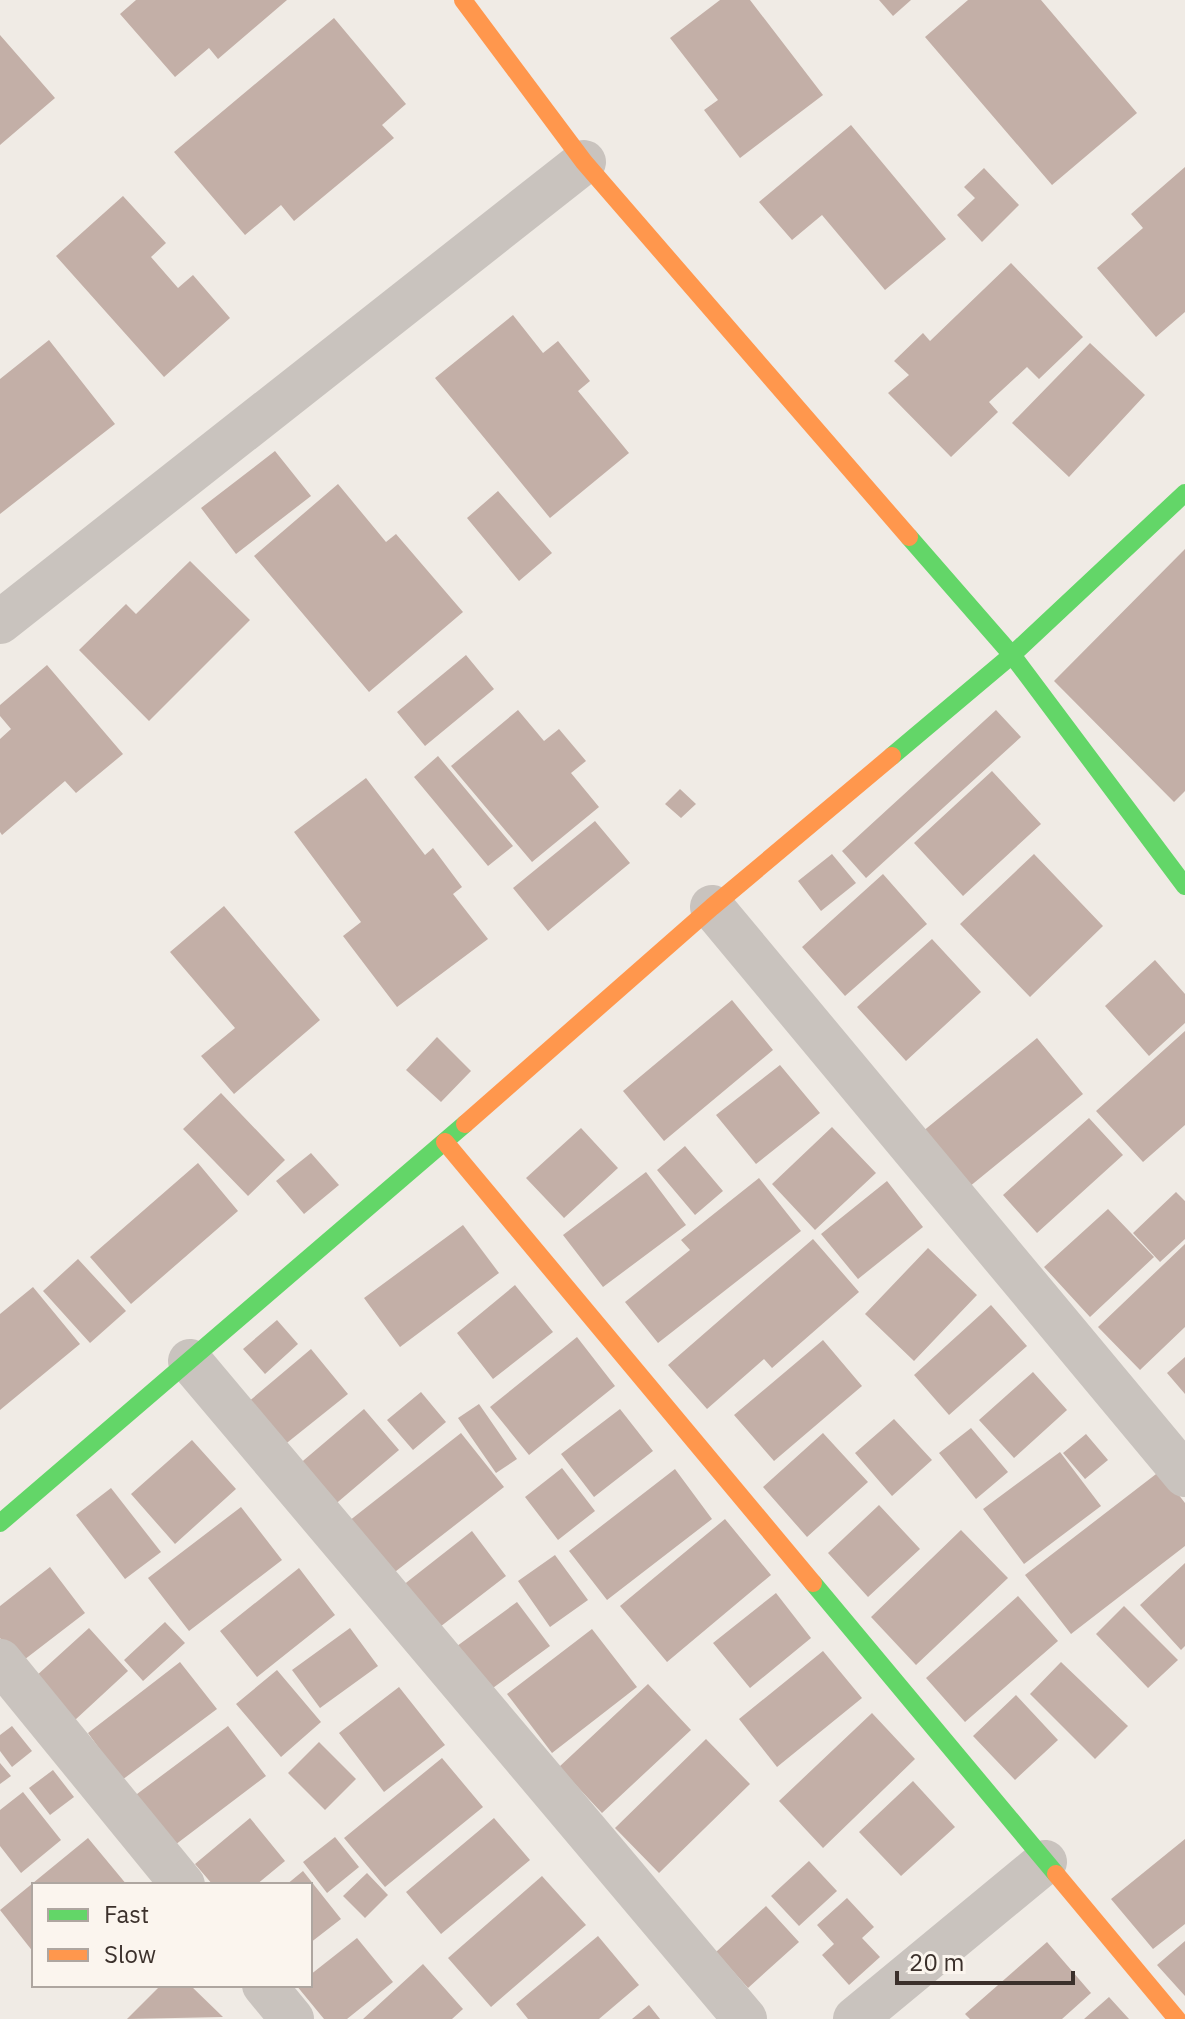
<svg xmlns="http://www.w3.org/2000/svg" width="1185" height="2019" font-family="'IBM Plex Sans',sans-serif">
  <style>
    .building { fill: #c3afa7 }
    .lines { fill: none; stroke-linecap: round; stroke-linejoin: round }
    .street { stroke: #c9c3be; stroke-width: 44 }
    .fast { stroke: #63d668; stroke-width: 18 }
    .slow { stroke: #ff974d; stroke-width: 18 }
  </style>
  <rect width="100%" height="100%" fill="#f0ebe5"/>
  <!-- building -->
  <path class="building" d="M136 0H287L218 59 209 48 175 77 120 14Z
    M720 0H750L823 95 740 158 704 110 718 100 670 38Z
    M879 0H911L893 16Z
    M968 0H1041L1137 113 1052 185 925 37Z
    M334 18 406 104 382 125 394 138 294 221 281 205 245 235 174 152Z
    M0 35 55 98 0 145Z
    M851 125 946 239 885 290 822 215 792 240 759 202Z
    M1185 167V312L1156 337 1097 268 1143 228 1131 214Z
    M984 168 1019 205 982 242 957 215 975 198 964 187Z
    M123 196 166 243 151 257 178 288 193 275 230 318 164 377 56 256Z
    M1011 263 1083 337 1039 379 1027 367 989 402 998 412 951 457 888 393 909 375 894 361 923 333 930 341Z
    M513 315 543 353 558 341 590 381 578 391 629 453 550 518 435 378Z
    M49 340 115 424 0 514V379Z
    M1090 343 1145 395 1069 477 1012 423Z
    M275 451 311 496 236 554 201 508Z
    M338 484 386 542 396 534 463 612 369 692 254 556Z
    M498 491 552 553 519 581 467 518Z
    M1185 549V791L1174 802 1054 681Z
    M190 561 250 620 149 721 79 650 126 604 136 614Z
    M466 655 494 689 425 746 397 712Z
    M47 665 123 754 76 793 65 781 2 835 0 832V739L11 729 0 716V705Z
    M518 710 544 741 559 729 586 761 571 773 599 807 532 862 451 766Z
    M996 710 1021 737 866 878 842 851Z
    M438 756 513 846 488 866 414 777Z
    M992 771 1041 824 963 896 914 843Z
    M366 778 425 855 433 848 462 887 453 894 488 939 397 1007 343 936 361 922 294 832Z
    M680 789 696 804 681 818 665 804Z
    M595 821 630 863 548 931 513 888Z
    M832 854 856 883 821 911 798 881Z
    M1034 854 1103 926 1030 997 960 924Z
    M883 874 927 924 845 996 802 947Z
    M224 906 320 1020 234 1094 201 1056 235 1028 170 952Z
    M932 939 981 992 906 1061 857 1007Z
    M1155 960 1185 994V1023L1149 1056 1105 1006Z
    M732 1000 773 1050 664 1141 623 1091Z
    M1185 1031V1125L1143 1162 1096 1111Z
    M437 1037 471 1071 441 1102 406 1070Z
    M1037 1038 1083 1094 969 1187 922 1132Z
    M780 1065 820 1113 756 1164 716 1115Z
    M221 1093 285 1160 248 1196 183 1129Z
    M1089 1118 1123 1155 1037 1233 1003 1195Z
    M832 1127 876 1173 815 1230 772 1184Z
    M581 1128 618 1168 564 1218 526 1178Z
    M685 1146 723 1191 695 1215 657 1170Z
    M311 1153 339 1185 304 1214 276 1181Z
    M198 1163 238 1211 131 1304 90 1257Z
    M646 1172 686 1225 603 1287 563 1235Z
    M759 1178 801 1231 658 1343 625 1302 690 1250 681 1240Z
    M887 1181 923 1227 858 1279 821 1234Z
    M1176 1192 1185 1201V1239L1160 1262 1133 1233Z
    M1108 1209 1154 1257 1090 1317 1044 1267Z
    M463 1225 499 1273 400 1347 364 1298Z
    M813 1239 859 1292 772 1368 764 1359 707 1409 668 1365Z
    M1185 1244V1327L1140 1370 1098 1327Z
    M928 1248 977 1295 914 1361 865 1314Z
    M78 1259 126 1311 90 1343 43 1291Z
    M515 1285 553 1332 493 1379 457 1333Z
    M33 1287 80 1344 0 1410V1314Z
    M991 1305 1027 1346 949 1415 914 1375Z
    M277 1320 298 1344 265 1374 243 1349Z
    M577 1337 615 1386 529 1455 490 1407Z
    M823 1340 862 1386 774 1461 734 1415Z
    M311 1349 348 1394 283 1446 247 1403Z
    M1185 1357V1394L1167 1373Z
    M1033 1372 1067 1410 1014 1458 979 1420Z
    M421 1392 446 1422 413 1450 387 1420Z
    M479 1404 517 1459 496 1473 458 1418Z
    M364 1409 399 1450 332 1507 297 1466Z
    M620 1409 653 1451 594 1497 561 1454Z
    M894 1419 932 1460 892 1496 855 1453Z
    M971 1428 1008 1472 976 1499 939 1453Z
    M461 1433 504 1487 391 1575 349 1521Z
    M823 1433 868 1482 807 1537 763 1487Z
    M1086 1434 1108 1460 1085 1479 1063 1453Z
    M192 1440 236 1489 175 1544 131 1494Z
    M1060 1452 1101 1506 1024 1564 983 1509Z
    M562 1468 595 1511 558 1540 525 1497Z
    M675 1469 712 1519 607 1600 569 1551Z
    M1160 1471 1185 1503V1546L1071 1634 1025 1575Z
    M111 1488 161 1552 125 1579 76 1515Z
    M879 1505 920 1549 868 1597 828 1553Z
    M241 1507 282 1560 189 1631 148 1578Z
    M725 1519 771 1575 667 1662 620 1606Z
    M961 1530 1008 1578 916 1665 871 1617Z
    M472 1531 506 1576 436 1630 402 1586Z
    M555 1555 588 1600 550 1627 518 1581Z
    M1185 1563V1646L1181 1650 1140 1605Z
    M50 1567 85 1613 20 1663 0 1638V1606Z
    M299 1568 335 1615 257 1677 220 1631Z
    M776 1593 811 1638 750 1688 713 1643Z
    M1018 1596 1058 1641 965 1722 926 1678Z
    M517 1602 550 1646 486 1693 453 1649Z
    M1124 1606 1178 1660 1148 1688 1096 1634Z
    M165 1622 185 1643 143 1681 124 1660Z
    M89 1628 128 1671 75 1720 35 1677Z
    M350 1628 378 1666 320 1708 292 1670Z
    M592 1629 637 1687 552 1753 507 1694Z
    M823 1651 862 1698 777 1767 739 1719Z
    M180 1662 217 1709 122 1780 88 1733Z
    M1061 1662 1128 1726 1095 1759 1030 1694Z
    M277 1670 321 1722 281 1757 236 1704Z
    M648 1684 691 1730 602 1813 559 1767Z
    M399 1687 445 1745 384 1792 339 1733Z
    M1016 1695 1058 1740 1015 1780 973 1736Z
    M872 1713 915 1759 823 1848 779 1801Z
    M12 1726 32 1751 12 1767 0 1751V1735Z
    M228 1726 266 1776 171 1848 133 1797Z
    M706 1739 750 1784 659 1873 615 1828Z
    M319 1742 356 1779 325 1810 288 1773Z
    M442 1758 483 1807 385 1887 344 1838Z
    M0 1763 11 1776 0 1784Z
    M53 1770 74 1797 50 1815 29 1788Z
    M913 1781 955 1827 901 1876 859 1832Z
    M23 1792 61 1840 21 1873 0 1846V1810Z
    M250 1818 285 1861 256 1885H213L195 1864Z
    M494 1818 530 1860 441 1934 406 1892Z
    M335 1837 359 1867 327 1893 303 1862Z
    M88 1838 127 1885H34V1953L0 1910Z
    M1185 1839V1924L1153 1949 1111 1899Z
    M809 1861 837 1891 799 1926 771 1896Z
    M303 1871 341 1919 310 1943V1885H286Z
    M367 1873 388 1895 365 1918 343 1896Z
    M542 1876 586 1925 491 2007 448 1958Z
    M847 1898 874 1927 862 1938 880 1957 849 1985 822 1955 834 1944 817 1925Z
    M766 1906 799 1942 748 1988 716 1952Z
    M598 1936 639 1985 599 2019H528L516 2004Z
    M357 1938 393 1982 347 2019H324L296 1985H310V1975Z
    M1185 1941V1996L1157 1965Z
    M1047 1942 1091 1993 1062 2019H970L965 2014Z
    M423 1964 463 2009 452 2019H363Z
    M161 1985H190L223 2017 127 2019Z
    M1109 1997 1129 2019H1084Z
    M649 2005 660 2019H632Z"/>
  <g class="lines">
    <!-- street -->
    <path class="street" d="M0 622 584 162
      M712 907 1185 1475
      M190 1361 745 2019
      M0 1661 183 1885
      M264 1985 292 2019
      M855 2019 1045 1862"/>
    <!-- fast -->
    <path class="fast" d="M909 537 1012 655 1185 886
      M892 756 1012 655 1185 493
      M0 1523 465 1124
      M813 1583 1056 1874"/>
    <!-- slow -->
    <path class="slow" d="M463 0 584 162 909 537
      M465 1124 712 907 892 756
      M445 1142 813 1583
      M1056 1874 1177 2019"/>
  </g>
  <!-- legend -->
  <rect x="32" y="1883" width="280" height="104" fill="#fbf5ee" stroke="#aea6a0" stroke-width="2"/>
  <rect x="48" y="1909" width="40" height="12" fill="#63d668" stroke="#aea6a0" stroke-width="2"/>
  <text x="104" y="1923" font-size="24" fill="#3b302b">Fast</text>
  <rect x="48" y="1949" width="40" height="12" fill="#ff974d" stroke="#aea6a0" stroke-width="2"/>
  <text x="104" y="1963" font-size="24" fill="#3b302b">Slow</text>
  <!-- scale -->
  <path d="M897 1971v12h176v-12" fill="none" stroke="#3b302b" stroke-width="4"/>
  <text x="909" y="1971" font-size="24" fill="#3b302b" stroke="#fbf5ee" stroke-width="6" paint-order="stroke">20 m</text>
</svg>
